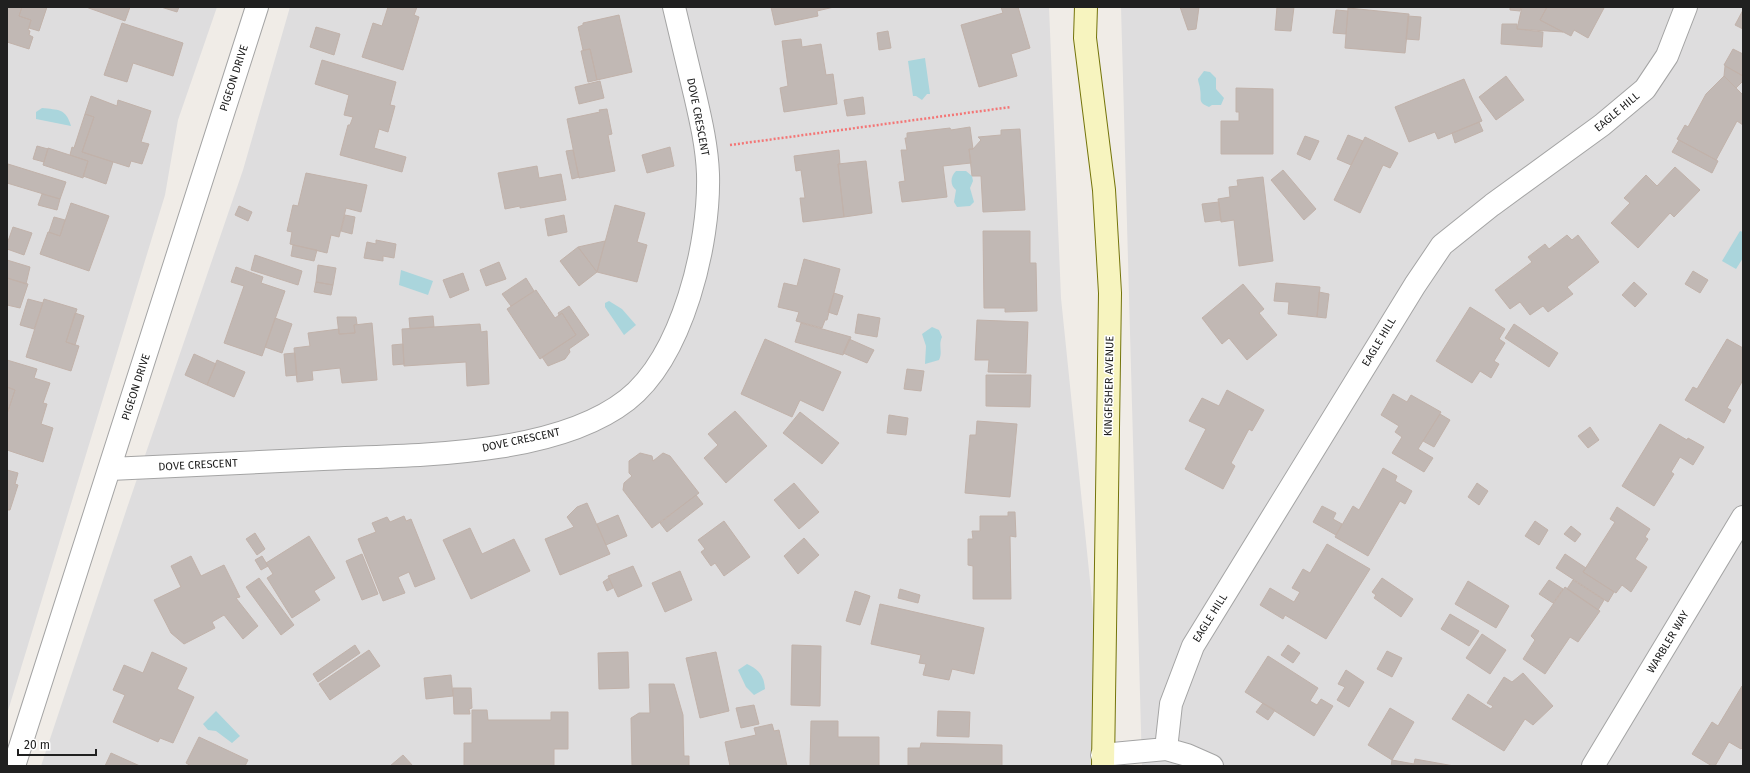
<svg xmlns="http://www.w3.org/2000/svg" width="1750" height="773" font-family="'Fira Sans',sans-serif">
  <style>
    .residential { fill: #deddde }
    .water { fill: #aad5dc }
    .building { fill: #c1b8b4; stroke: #c1b2aa }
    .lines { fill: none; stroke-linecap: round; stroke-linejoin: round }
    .street-casing { stroke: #a4a4a4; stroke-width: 24 }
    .secondary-casing { stroke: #74740b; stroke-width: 24 }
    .path { stroke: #f37676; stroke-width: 2.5; stroke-dasharray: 2 2; stroke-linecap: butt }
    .street { stroke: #fff; stroke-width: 22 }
    .secondary { stroke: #f7f4bf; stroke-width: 22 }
    .labels { text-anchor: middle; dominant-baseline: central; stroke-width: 3; stroke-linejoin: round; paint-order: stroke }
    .street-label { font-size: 11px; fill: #202020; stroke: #fff }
  </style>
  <rect width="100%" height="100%" fill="#f0ece7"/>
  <!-- residential -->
  <path class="residential" d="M7 7H217L178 120 165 195 7 714Z
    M290 7H1049L1061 298 1109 766H41L127 508 243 170Z
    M1121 7H1743V766H1142Z"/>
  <!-- water -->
  <path class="water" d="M925 58 930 94H927L922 100 916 96H913L908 61Z
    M1204 71 1210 72 1216 78V89L1224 98 1221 105H1212L1209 107C1197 102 1202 100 1200 89 1200 86 1198 82 1198 79Z
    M42 108C58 110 66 108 71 126L36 119V112Z
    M956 171H966L972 176 973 181 970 188 974 202 970 206 957 207 954 202 956 190C950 185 950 177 956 171Z
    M1740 231 1743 232V258L1736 269 1722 261Z
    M401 270 433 281 428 295 399 285Z
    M609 301 622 309 636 325 624 335 605 307V303Z
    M932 327 939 330 942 337C938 345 943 352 939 360L925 364 926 346 922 334Z
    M747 664C759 670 764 675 765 689L754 695 746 687 738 670Z
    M216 711 240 736 232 743 216 731 208 730 203 724Z"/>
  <!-- building -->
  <path class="building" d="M7 7H22L19 16 31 20 28 30 30 31 29 35 33 37 29 49 7 42Z
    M22 7H47L39 31 29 28 31 20 19 16Z
    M86 7H130L125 21Z
    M161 7H179L177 12Z
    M388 7H417L414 15 419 17 403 70 362 57 373 23 382 26Z
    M771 7H834L817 11 818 16 775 25Z
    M1001 7H1018L1030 48 1011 54 1017 76 979 87 961 25 1003 13Z
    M1180 7H1199L1196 29 1188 30Z
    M1277 7H1294L1291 31 1275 30Z
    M1510 7H1521L1520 11 1510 10Z
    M1522 7H1547L1540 20 1563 32 1517 29Z
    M1547 7H1603L1604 8 1588 38 1574 30 1571 36 1540 20Z
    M1348 8 1409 14 1405 53 1345 48Z
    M1336 10 1348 11 1346 34 1333 33Z
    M1743 10V29L1735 25Z
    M619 15 632 72 597 80 590 49 583 50 578 27 583 25V23Z
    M1408 16 1421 17 1419 40 1406 39Z
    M122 23 183 43 173 76 133 63 127 82 104 75Z
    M1502 24H1517V29L1543 32 1542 47 1501 44Z
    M316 27 340 34 334 55 310 47Z
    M888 31 891 48 879 50 877 33Z
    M801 39 802 47 821 44 826 75 833 74 837 104 784 112 780 88 788 86 782 41Z
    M590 49 597 80 588 82 581 51Z
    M1733 49 1743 54V76L1724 65Z
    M322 60 396 82 390 105 395 106 388 132 379 129 374 148 406 157 402 172 340 155 348 125H350L353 117 344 115 349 95 315 84Z
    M1725 66 1743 76V81L1736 88 1724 76Z
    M1506 76 1524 100 1496 120 1479 97Z
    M1724 76 1743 95V125L1737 121 1716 160 1677 139 1685 125 1688 127 1706 94Z
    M1464 79 1482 121 1438 139 1435 132 1409 142 1395 107Z
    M600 81 604 98 579 104 575 87Z
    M1236 88 1273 89V154H1221V121H1239V112H1236Z
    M91 96 117 106 118 100 151 111 141 142 149 144 142 164 131 161 129 167 82 152 94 117 85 114Z
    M863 97 865 114 847 116 844 100Z
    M607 109 612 134 608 135 615 171 579 178 567 119 600 112 599 110Z
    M85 114 94 117 82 152 113 162 106 184 83 176 88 161 70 155 72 147 74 148Z
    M1479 122 1483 131 1455 143 1452 133Z
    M970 127 973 149H969L971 163 943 166 947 197 902 202 899 182 905 181 901 150H907L905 138H907V133L950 128 951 130Z
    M1020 129 1025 210 983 212 981 176H972L969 149H973L981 140 978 137 1001 135V130Z
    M1348 135 1363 141 1351 165 1337 159Z
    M1305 136 1319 141 1310 160 1297 154Z
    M1365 137 1398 153 1390 168 1383 165 1360 213 1334 200Z
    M1679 140 1718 161 1712 173 1672 152Z
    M37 146 48 149 44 162 33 159Z
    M670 147 674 166 647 173 642 155Z
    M48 148 88 161 83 178 43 165Z
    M573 150 579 177 572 179 566 151Z
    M839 150 840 164H838L844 217 803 222 800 198H805L801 170 796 171 794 156Z
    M866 161 872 213 844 217 838 164Z
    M8 164 66 182 60 199 7 183Z
    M537 166 539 178 561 174 566 200 520 208V206L505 209 498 173Z
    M1675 167 1700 190 1674 217 1670 213 1638 248 1611 223 1630 203 1624 198 1646 175 1657 186Z
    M1283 170 1316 209 1304 220 1271 180Z
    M306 173 367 185 361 212 346 208 339 237 331 235 327 253 290 244 292 232 287 231 293 205 298 206Z
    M1263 177 1273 261 1239 266 1234 220 1221 222 1218 199 1230 197 1229 187 1238 186 1237 180Z
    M42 194 60 199 57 210 38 205Z
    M1219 202 1221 220 1205 222 1202 204Z
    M71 203 109 216 89 271 40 254 48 232 60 236Z
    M615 205 645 213 637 242 647 245 637 282 597 272Z
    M239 206 252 212 248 221 235 215Z
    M345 215 355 217 352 234 341 231Z
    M564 215 567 232 548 236 545 219Z
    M54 217 65 220 60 236 49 232Z
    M13 227 32 233 24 255 7 249V244Z
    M983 231H1030V263H1036L1037 311 1005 312V308H984Z
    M1567 235 1572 240 1578 235 1599 262 1567 287 1573 294 1548 312 1543 306 1530 315 1520 302 1510 309 1495 290 1532 262 1528 257 1545 244 1549 249Z
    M376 240 396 244 394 258 383 256V261L364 258 367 242 376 244Z
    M605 241 597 272 578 247Z
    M293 245 317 250 314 261 291 256Z
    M578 247 597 272 579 286 560 261Z
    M255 255 302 271 298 285 251 270Z
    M804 259 840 269 827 320H825L822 328 796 321 799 312 778 307 784 283 797 286Z
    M7 260 30 267 26 284 7 278Z
    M499 262 506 279 486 286 480 270Z
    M318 265 336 268 333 285 316 282Z
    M236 267 263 277 261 283 285 291 262 356 224 343 244 286 231 282Z
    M1693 271 1708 280 1700 293 1685 284Z
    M463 273 469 290 450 298 443 280Z
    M7 278 28 284 20 308 7 305Z
    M526 278 534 291 511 306 502 294Z
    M316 282 333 285 331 295 314 292Z
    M1634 282 1647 294 1635 307 1622 295Z
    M1276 283 1320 287 1317 317 1288 314 1289 302 1274 301Z
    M1243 284 1264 309 1259 313 1277 335 1247 360 1229 338 1222 344 1202 318Z
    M536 290 555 318 562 313 576 335 540 359 507 309Z
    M1319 292 1329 294 1326 318 1317 317Z
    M834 293 843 296 837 315 828 312Z
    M28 299 43 303 34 329 20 325Z
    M44 299 77 309 66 342 79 346 71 371 26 357Z
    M569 306 589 335 569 349 570 352 565 359 548 366 542 357 576 335 562 313 559 315 558 313Z
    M1470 307 1505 329 1499 339 1505 343 1494 361 1499 364 1491 378 1480 371 1472 383 1436 361Z
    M75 313 84 316 75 345 66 342Z
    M858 314 880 318 877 337 855 333Z
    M433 316 434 327 410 329 409 318Z
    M337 317H356L357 324 354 325 355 333 339 334Z
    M275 318 292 324 282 353 265 347Z
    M977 320 1028 322 1026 373 988 372 989 360H975Z
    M372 323 377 380 342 383 340 368 312 371 313 380 297 382 294 348 310 346 308 333 339 329V334L355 333 354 325Z
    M801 323 851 337 843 355 795 342Z
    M480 324 481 332 487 331 489 384 467 386 466 362 404 366 402 329Z
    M1514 324 1558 353 1549 367 1505 338Z
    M765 339 841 372 823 411 800 400 792 417 741 394Z
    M849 339 874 350 867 363 843 353Z
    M1727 339 1743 348V380L1727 408 1731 410 1724 423 1685 400 1693 387 1697 389Z
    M403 344 404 364 393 365 392 345Z
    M295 353 297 375 286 376 284 354Z
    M194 354 216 364 207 385 185 375Z
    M7 360 37 369 34 378 50 383 43 403 47 404 41 424 53 428 43 462 7 450V414L15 390 7 387Z
    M217 360 245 372 234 397 207 385Z
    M907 369 924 371 921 391 904 389Z
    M986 375H1031L1030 407 986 406Z
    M7 387 15 390 7 414Z
    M1227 390 1264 410 1252 431 1249 429 1231 463 1235 466 1223 489 1185 469 1206 429 1189 421 1202 398 1219 406Z
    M1393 394 1407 402 1411 395 1441 412 1418 449 1433 458 1424 472 1392 453 1402 437 1395 432 1399 426 1381 415Z
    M735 411 767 446 726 483 704 458 718 445 708 434Z
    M800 412 839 443 822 464 783 433Z
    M1440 414 1450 420 1434 447 1423 441Z
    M889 415 908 418 906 435 887 433Z
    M977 421 1017 424 1010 497 965 493 970 435H976Z
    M1660 424 1687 440 1688 438 1704 447 1693 465 1680 457 1671 472 1674 474 1654 506 1622 486Z
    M1590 427 1599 440 1588 448 1578 436Z
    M640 453 652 456 653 461 663 453 670 456 699 493 652 528 623 490 624 483 632 476 629 473V461Z
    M1383 468 1397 476 1395 481 1412 491 1405 504 1400 501 1368 556 1335 537 1353 506 1359 510Z
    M7 470 18 473 15 484 18 485 10 510H7Z
    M794 483 819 512 799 529 774 500Z
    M1477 483 1488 491 1479 505 1468 497Z
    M696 495 703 504 667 532 660 523Z
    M587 503 610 554 560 575 545 539 574 527 567 517 577 507Z
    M1322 506 1336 513 1333 519 1342 524 1336 535 1313 522Z
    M1617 507 1650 529 1645 537 1648 539 1635 559 1647 567 1631 592 1622 585 1616 593 1583 572 1615 522 1610 519Z
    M1008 512H1015L1016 537 1010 536 1011 599H973V566L968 565V539H973L972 531H980V516H1008Z
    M618 515 627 536 606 545 597 524Z
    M404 516 406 521 411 519 435 579 415 587 409 572 398 577 405 593 383 601 358 539 376 532 372 523 387 517 390 522Z
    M724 521 750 557 724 576 715 563 711 566 701 552 705 549 698 540Z
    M1535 521 1548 530 1539 545 1525 536Z
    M1571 526 1581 534 1575 542 1564 534Z
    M470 528 482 554 514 539 530 571 471 599 443 540Z
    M255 533 265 549 257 555 246 539Z
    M309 536 335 578 314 591 320 600 292 618 267 578 273 574 266 563Z
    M804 538 819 555 798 574 784 556Z
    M1327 544 1370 569 1326 639 1285 615 1283 619 1260 605 1270 588 1294 602 1300 592 1292 588 1303 569 1310 573Z
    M362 554 378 594 362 600 346 561Z
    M1565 554 1586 568 1583 572 1614 592 1608 602 1556 568Z
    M191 556 201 576 224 565 240 597 236 598 258 626 243 639 224 615 212 622 215 628 184 644 171 633 154 600 181 587 171 566Z
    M262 556 268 566 261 570 255 560Z
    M633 566 642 586 618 597 608 576Z
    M680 571 692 600 665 612 652 583Z
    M259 578 294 625 281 635 246 587Z
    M609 578 613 588 607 591 603 582Z
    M1382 578 1413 599 1401 617 1374 598 1376 595 1372 592Z
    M1549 580 1563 589 1553 603 1539 594Z
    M1573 580 1604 600 1598 610 1567 589Z
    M1468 581 1509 606 1496 628 1455 604Z
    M1565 587 1600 611 1578 642 1570 637 1545 674 1523 659 1535 640 1531 636Z
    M900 589 920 595 918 603 898 598Z
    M855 591 870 596 860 625 846 621Z
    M880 604 984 628 974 674 952 669 949 680 923 675 926 664 919 663 921 655 871 644Z
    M1450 614 1479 631 1469 646 1441 629Z
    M1482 634 1506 650 1490 674 1466 658Z
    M355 645 360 653 318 682 313 674Z
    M792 645 821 646 820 706 791 705Z
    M1288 645 1300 653 1293 663 1281 655Z
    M369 650 380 666 330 700 319 684Z
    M1387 651 1402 658 1392 677 1377 669Z
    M152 652 187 668 177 689 194 697 173 743 160 738 158 742 113 722 125 695 113 690 124 665 143 673Z
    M628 652 629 688 599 689 598 653Z
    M716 652 729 711 700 718 686 658Z
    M1268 656 1318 688 1310 701 1317 705 1321 699 1333 706 1314 736 1245 692Z
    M1346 670 1364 682 1349 707 1337 700 1345 687 1338 684Z
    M1523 673 1553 706 1533 725 1525 719 1504 751 1452 719 1468 694 1491 709 1493 706 1487 703 1504 677 1512 682Z
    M451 675 453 696 426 699 424 678Z
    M649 684H674L683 715 684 756H689V766H632L631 718 639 713H650Z
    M1742 686 1743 747 1741 749 1729 742 1715 766H1712L1692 754 1712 722 1718 726Z
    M453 688H471L472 708 469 709 470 714H454Z
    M1263 703 1275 710 1268 720 1256 712Z
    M754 705 759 724 741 728 736 708Z
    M1390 708 1414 722 1392 760 1368 745Z
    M472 710H487L488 720H551V712H568V749H554V766H464V743H472Z
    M938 711 970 712 969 737 937 736Z
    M811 721H838V737H879V766H810Z
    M772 724 774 731 779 730 787 766H730L725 742 756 735 754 728Z
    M199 737 248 760 245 766H191L186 763Z
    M921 743 1002 745V766H908V748H920Z
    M111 753 140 766H105Z
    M403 755 413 766H390Z
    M1415 759 1454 766H1391L1392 760 1414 764Z"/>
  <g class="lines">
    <!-- street casing -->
    <g class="street-casing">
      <path id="street" d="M110 469C181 465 252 462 323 459 413 455 554 457 627 400 683 356 710 243 708 174 707 147 701 121 695 95 688 66 681 36 674 7
        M1166 749 1171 704 1193 646 1415 285 1442 245 1492 205 1602 125 1645 89 1667 56 1686 7
        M1102 755 1166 749 1187 755 1212 766
        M14 766 257 7
        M1593 766 1743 517"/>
    </g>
    <!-- secondary casing -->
    <g class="secondary-casing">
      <path id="secondary" d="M1086 7 1085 38 1104 190 1110 293 1103 766"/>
    </g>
    <!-- path -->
    <path class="path" d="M730 145 1011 107"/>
    <!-- street -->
    <use href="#street" class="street"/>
    <!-- secondary -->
    <use href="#secondary" class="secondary"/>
  </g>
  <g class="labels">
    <!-- street labels -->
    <g class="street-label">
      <text transform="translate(234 78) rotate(-72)">PIGEON DRIVE</text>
      <text transform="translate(1617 112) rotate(-40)">EAGLE HILL</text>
      <text transform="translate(698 117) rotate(79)">DOVE CRESCENT</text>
      <text transform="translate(1379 342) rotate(-59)">EAGLE HILL</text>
      <text transform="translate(1109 386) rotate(-89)">KINGFISHER AVENUE</text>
      <text transform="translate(136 387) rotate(-72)">PIGEON DRIVE</text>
      <text transform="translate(521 440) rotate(-12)">DOVE CRESCENT</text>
      <text transform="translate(198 465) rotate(-3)">DOVE CRESCENT</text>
      <text transform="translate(1210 618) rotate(-58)">EAGLE HILL</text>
      <text transform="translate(1668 642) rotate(-59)">WARBLER WAY</text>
    </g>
  </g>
  <!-- border -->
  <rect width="1750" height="773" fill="none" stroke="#202020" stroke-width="16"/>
  <!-- scale -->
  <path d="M18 749v6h78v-6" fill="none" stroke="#202020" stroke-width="2"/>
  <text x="24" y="749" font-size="12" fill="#202020" stroke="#ffffff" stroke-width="3" paint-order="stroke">20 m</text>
</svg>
